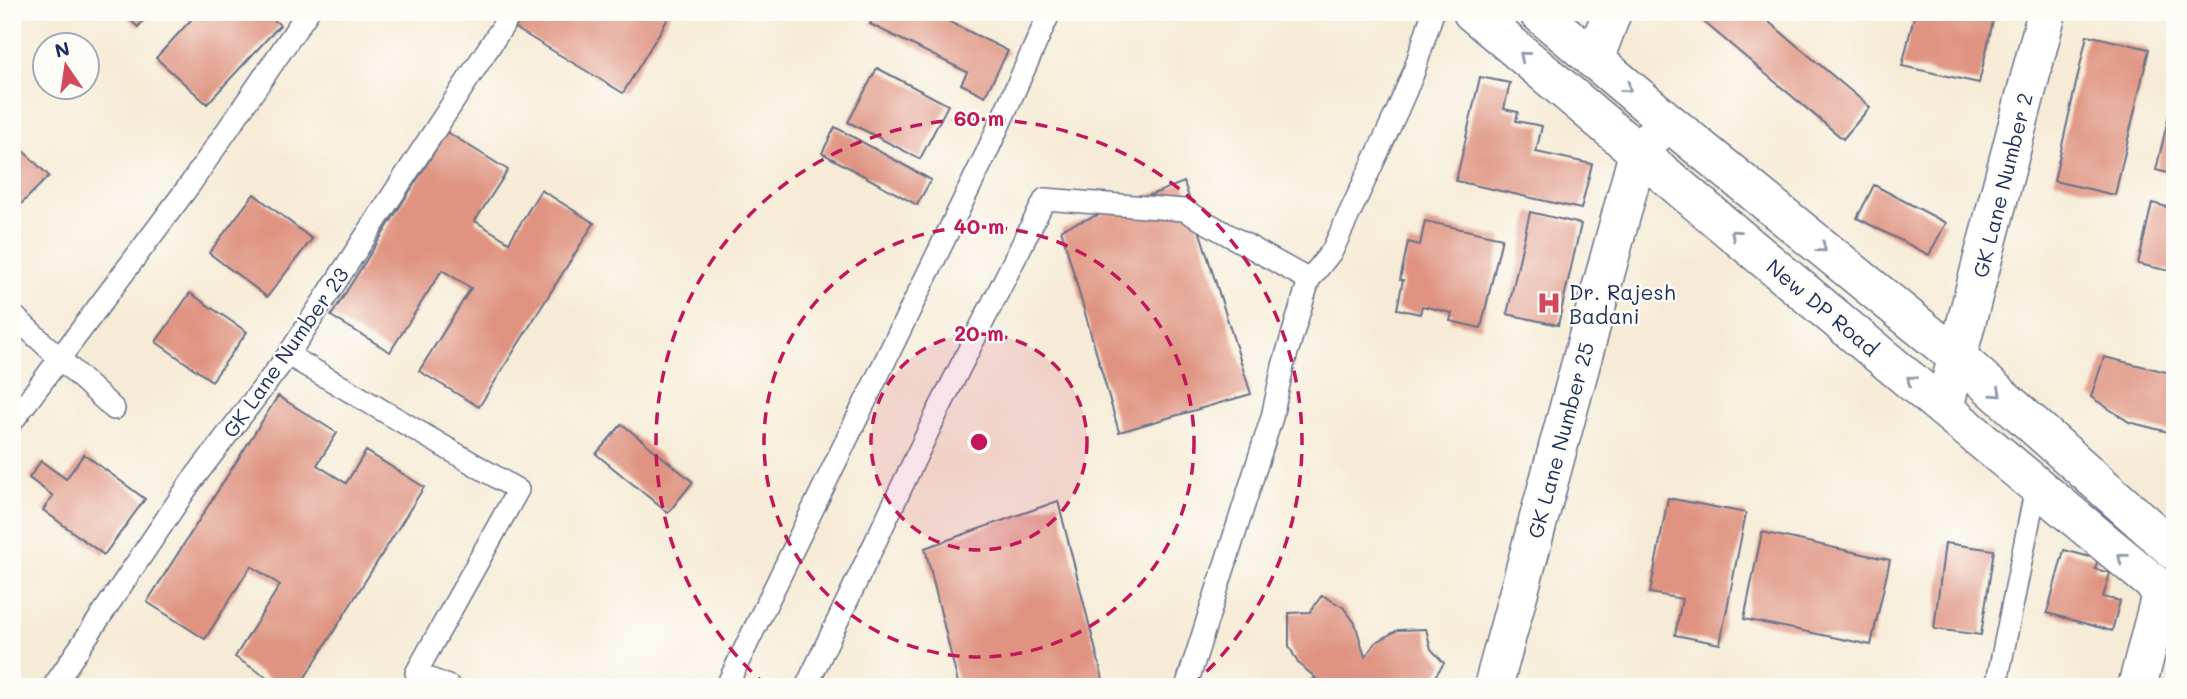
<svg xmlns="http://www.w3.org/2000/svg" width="2187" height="699" font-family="Mali,sans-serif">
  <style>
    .building { fill: #df9380 }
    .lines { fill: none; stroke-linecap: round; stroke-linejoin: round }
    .service-casing { stroke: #687188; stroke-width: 24 }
    .minor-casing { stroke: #687188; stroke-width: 41 }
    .tertiary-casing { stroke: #687188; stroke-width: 41 }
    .secondary-casing { stroke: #687188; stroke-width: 41 }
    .service { stroke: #fff; stroke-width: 21 }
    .minor { stroke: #fff; stroke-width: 38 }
    .tertiary { stroke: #fff; stroke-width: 38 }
    .secondary { stroke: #fff; stroke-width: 38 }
    .oneway { stroke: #8d97ae }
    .ring { fill: none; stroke: #c2185b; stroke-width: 3.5; stroke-dasharray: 12 9 }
    .labels { text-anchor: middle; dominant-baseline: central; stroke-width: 5; stroke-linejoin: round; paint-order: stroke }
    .street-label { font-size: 21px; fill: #1b2f5e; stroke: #fdfcf7 }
    .poi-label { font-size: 21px; fill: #1b2f5e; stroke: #fdfcf7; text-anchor: start }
    .centre { fill: #c2185b; stroke: #fdfcf7; stroke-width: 3.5 }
    .ring-label { font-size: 21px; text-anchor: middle; font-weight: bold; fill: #c2185b; stroke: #fdfcf7; stroke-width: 5; stroke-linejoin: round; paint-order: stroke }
  </style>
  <rect width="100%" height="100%" fill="#fdfcf7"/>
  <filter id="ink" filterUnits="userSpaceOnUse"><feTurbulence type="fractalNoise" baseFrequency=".0143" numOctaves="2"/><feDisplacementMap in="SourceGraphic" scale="14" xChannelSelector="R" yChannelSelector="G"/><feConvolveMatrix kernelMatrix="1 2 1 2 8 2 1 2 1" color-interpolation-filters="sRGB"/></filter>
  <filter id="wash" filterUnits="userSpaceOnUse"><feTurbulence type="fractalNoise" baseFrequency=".00686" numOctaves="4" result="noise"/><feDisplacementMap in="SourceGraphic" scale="28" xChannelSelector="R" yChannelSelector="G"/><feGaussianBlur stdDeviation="1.57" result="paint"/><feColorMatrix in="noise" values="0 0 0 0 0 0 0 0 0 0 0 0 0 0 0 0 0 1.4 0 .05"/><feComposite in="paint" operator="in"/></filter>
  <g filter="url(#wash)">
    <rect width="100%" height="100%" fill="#f6ebd6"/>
    <g id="blocks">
      <!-- building -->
      <path class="building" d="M121 12H151L138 27Z
        M198 12H265L280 25 207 104 156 58Z
        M525 12H672L623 93 515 28Z
        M876 12H930L1008 51 985 96 961 84 967 72 870 24Z
        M1692 12H1757L1870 107 1843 139Z
        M1915 12H1995L1979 83 1902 66Z
        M2087 35 2149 49 2115 195 2054 181Z
        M877 68 948 105 920 159 848 122Z
        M1480 77 1510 83 1504 109 1518 112 1516 121 1542 126 1536 152 1592 164 1581 209 1456 181Z
        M2172 102H2175V175L2156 170Z
        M835 127 931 180 917 205 822 153Z
        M447 132 508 170 475 221 509 242 541 190 594 223 479 407 419 371 471 288 442 270 390 352 331 316Z
        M12 140 49 176 12 213Z
        M1184 182 1251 394 1119 432 1061 229Z
        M1874 185 1946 223 1929 255 1857 218Z
        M254 194 312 239 267 297 209 253Z
        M2152 203 2175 209V272L2138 264Z
        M1530 212 1581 224 1558 325 1507 314Z
        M1425 221 1502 238 1481 328 1450 321 1452 313 1422 306 1420 314 1397 309 1403 280H1400L1408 242 1420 245Z
        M190 293 247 332 212 381 156 342Z
        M2104 357 2175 374V402L2168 432 2129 422 2091 397Z
        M278 396 337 433 317 465 346 483 366 451 424 487 299 687H282L235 657 280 585 251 566 205 639 147 602Z
        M622 424 693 482 668 513 596 454Z
        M84 454 145 499 104 555 43 510 53 496 29 478 41 461 66 479Z
        M1668 498 1746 513 1720 644 1675 635 1682 599 1650 593Z
        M1058 501 1105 687H959L925 548Z
        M1762 532 1890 560 1871 645 1744 619Z
        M1945 543 1994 550 1981 635 1934 629Z
        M2064 550 2098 559 2095 569 2110 573 2103 597 2120 601 2112 631 2047 613Z
        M1322 595 1343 607 1355 623 1365 657 1375 643 1398 630 1426 629 1431 649 1444 663 1434 678 1426 687H1296L1316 678 1298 663 1289 646V613L1310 612Z"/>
    </g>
  </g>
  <g filter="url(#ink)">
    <use href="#blocks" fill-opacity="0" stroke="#687188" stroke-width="2"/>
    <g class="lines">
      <!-- service casing -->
      <g class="service-casing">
        <path id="service" d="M12 314 114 409
          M288 355 518 490 416 673 450 687
          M12 422 191 183 308 12
          M53 687 191 482 288 355 512 12
          M726 687 986 154 1050 12
          M806 687 935 417 1045 199 1184 210 1309 280
          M1186 687 1272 417 1283 366 1309 280 1332 251 1398 109 1413 74 1433 12
          M1996 687 2036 487"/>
      </g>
      <!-- minor casing -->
      <g class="minor-casing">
        <path id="minor" d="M1594 60 1612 12
          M1493 687 1638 153 1667 121
          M2137 687 2162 590"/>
      </g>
      <!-- tertiary casing -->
      <g class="tertiary-casing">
        <path id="tertiary" d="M1944 408 2047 12"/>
      </g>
      <!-- secondary casing -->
      <g class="secondary-casing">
        <path id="secondary" d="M1472 12C1705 210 1939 406 2175 601
          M1538 12 1667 121 1958 358 2175 551"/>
      </g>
      <!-- service -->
      <use href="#service" class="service"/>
      <!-- minor -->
      <use href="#minor" class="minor"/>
      <!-- tertiary -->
      <use href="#tertiary" class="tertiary"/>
      <!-- secondary -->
      <use href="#secondary" class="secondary"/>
    </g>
    <!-- one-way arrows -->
    <defs><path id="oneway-chevron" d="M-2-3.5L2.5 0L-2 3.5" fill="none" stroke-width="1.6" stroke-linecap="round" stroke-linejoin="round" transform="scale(1.75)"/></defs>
    <g class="oneway">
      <use href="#oneway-chevron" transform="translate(1524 56) rotate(-140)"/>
      <use href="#oneway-chevron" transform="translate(1627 88) rotate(40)"/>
      <use href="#oneway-chevron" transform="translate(1735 234) rotate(-140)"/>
      <use href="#oneway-chevron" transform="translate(1822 248) rotate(39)"/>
      <use href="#oneway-chevron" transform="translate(1911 380) rotate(-140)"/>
      <use href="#oneway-chevron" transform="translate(1997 393) rotate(42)"/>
      <use href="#oneway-chevron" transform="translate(2122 558) rotate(-141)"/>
    </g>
  </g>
  <!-- distance rings -->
  <circle cx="979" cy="442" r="108" fill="#c2185b" fill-opacity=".12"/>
  <g class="ring">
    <circle cx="979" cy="442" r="108"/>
    <circle cx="979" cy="442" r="215"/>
    <path d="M767 686A323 323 0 1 1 1191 686"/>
  </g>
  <!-- icons -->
  <defs>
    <g id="hospital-bare" transform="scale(1.89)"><path d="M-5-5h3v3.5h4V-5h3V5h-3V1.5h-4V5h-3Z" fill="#d1495b" stroke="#fdfcf7" stroke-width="2.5" paint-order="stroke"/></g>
  </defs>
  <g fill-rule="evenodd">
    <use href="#hospital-bare" x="1549" y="303"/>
  </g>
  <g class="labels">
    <!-- street labels -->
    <g class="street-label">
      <text transform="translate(2002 185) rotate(-76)">GK Lane Number 2</text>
      <text transform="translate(1823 307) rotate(40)">New DP Road</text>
      <text transform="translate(285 352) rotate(-55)">GK Lane Number 23</text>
      <text transform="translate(1560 440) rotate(-75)">GK Lane Number 25</text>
    </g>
    <!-- poi labels -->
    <g class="poi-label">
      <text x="1569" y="291">Dr. Rajesh<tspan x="1569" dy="24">Badani</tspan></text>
    </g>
  </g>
  <circle cx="979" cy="442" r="10" class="centre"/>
  <g class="ring-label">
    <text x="979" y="126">60 m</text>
    <text x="979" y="234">40 m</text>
    <text x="979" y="341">20 m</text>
  </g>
  <!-- margin -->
  <rect width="2187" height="699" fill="none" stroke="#fdfcf7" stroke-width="42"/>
  <!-- north arrow -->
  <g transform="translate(66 66) rotate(347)"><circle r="33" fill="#fdfcf7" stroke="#a3aaba" stroke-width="2"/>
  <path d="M0-5L12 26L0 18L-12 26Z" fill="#d1495b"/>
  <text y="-10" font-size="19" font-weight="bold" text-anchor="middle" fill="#1b2f5e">N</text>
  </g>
</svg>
